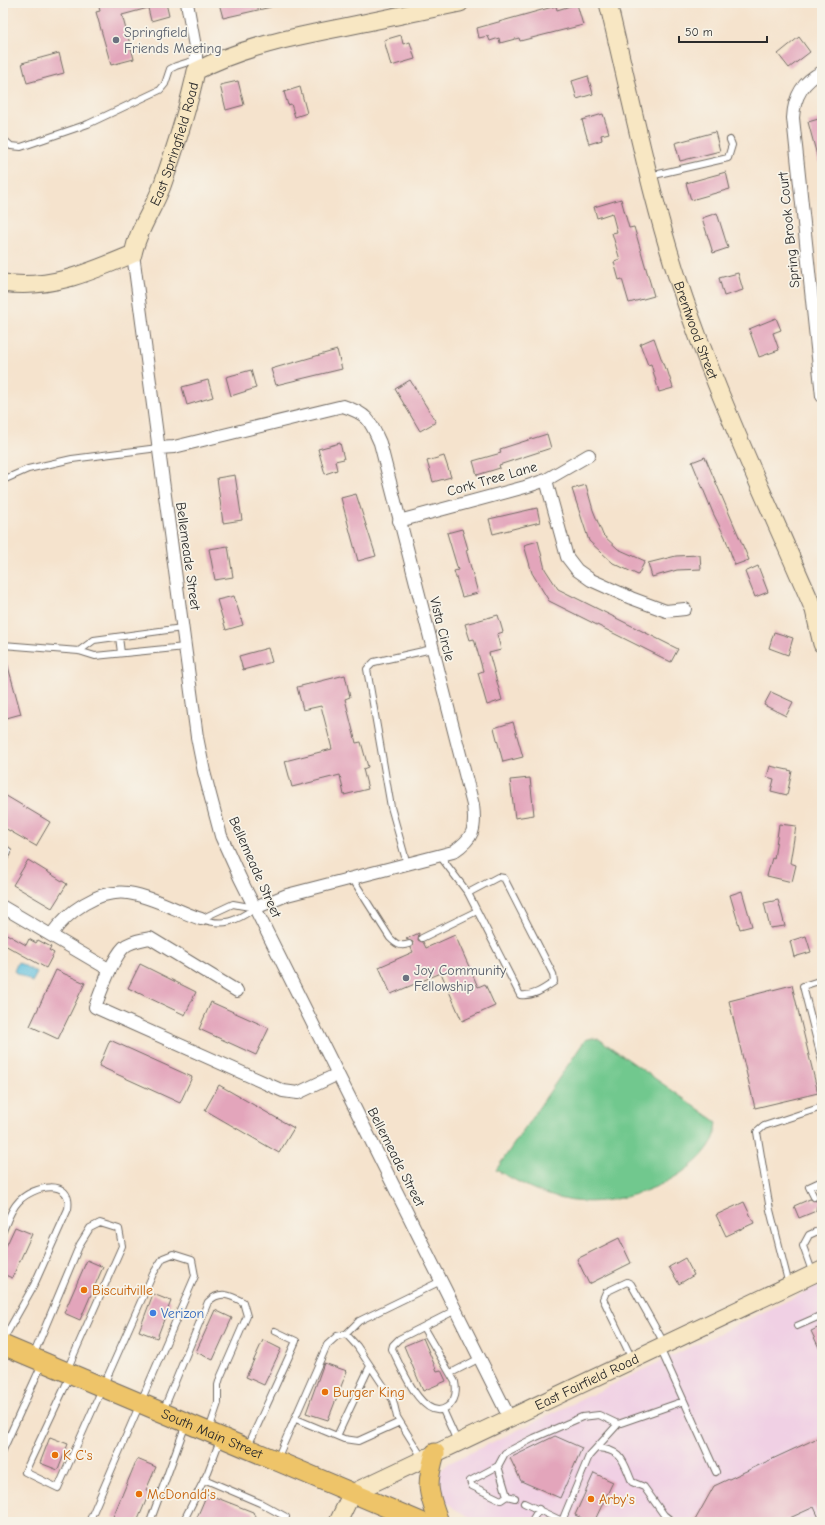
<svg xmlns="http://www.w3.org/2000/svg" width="825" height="1525" font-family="'Comic Neue',sans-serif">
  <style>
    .built { fill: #f0d0e4 }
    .green { fill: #71c88e; stroke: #4e7a5c }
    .water { fill: #5fc0de; stroke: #457684 }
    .building { fill: #e3a5bb }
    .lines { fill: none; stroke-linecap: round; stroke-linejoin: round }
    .lane-casing { stroke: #726b64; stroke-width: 8 }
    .street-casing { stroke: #726b64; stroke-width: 14 }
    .secondary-casing { stroke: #726b64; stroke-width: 19 }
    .primary-casing { stroke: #726b64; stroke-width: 21 }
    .lane { stroke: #fff; stroke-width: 6 }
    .street { stroke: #fff; stroke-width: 12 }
    .secondary { stroke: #f8e7c3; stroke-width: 17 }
    .primary { stroke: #eec469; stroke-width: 19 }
    .worship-dot { fill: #6b7280; stroke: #f7f3e8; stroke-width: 1.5 }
    .food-dot { fill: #e8710a; stroke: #f7f3e8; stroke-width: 1.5 }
    .shop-dot { fill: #3f7fe0; stroke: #f7f3e8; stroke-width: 1.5 }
    .labels { text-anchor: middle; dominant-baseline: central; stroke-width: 3.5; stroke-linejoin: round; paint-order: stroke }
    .worship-label { font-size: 14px; fill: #5b616d; stroke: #f7f3e8; text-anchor: start }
    .street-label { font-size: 14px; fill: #2b2b2b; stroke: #f7f3e8 }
    .food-label { font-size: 14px; fill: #c56008; stroke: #f7f3e8; text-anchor: start }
    .shop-label { font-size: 14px; fill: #366cbe; stroke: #f7f3e8; text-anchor: start }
  </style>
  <rect width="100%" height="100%" fill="#f7f3e8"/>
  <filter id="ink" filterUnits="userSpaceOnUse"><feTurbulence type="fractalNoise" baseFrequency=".025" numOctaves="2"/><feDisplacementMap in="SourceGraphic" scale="8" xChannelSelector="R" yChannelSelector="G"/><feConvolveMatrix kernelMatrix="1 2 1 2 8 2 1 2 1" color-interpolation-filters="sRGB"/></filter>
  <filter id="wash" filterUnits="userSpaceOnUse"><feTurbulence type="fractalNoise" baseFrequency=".012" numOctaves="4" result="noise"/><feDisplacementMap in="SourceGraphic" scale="16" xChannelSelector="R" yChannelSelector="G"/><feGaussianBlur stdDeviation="0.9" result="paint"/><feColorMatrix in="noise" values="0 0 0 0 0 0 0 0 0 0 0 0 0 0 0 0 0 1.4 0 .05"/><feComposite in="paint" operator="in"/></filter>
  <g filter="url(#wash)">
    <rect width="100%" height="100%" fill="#f5e3cd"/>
    <!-- built -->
    <path class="built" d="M822 1284V1522H479L455 1509 440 1497 434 1484 438 1473 449 1463Z"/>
    <!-- green -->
    <path class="green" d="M592 1038 599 1039 717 1122C716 1128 716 1135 713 1140 690 1184 609 1211 563 1199 539 1194 517 1181 496 1170L585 1040Z"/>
    <!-- water -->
    <path class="water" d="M18 962 37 973 32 982 14 971Z"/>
    <g id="blocks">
      <!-- building -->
      <path class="building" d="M98 3H166L169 16 151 21 148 8 122 15 134 59 111 65 96 12 100 11Z
        M219 3H271V7L223 18Z
        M577 4 583 25 520 41 519 38 500 43 499 38 490 41 488 36 479 38 477 28 556 6 557 10Z
        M401 35 403 44 410 42 415 59 391 66 384 40Z
        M799 37 810 52 789 68 778 54Z
        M59 53 64 73 27 83 22 63Z
        M588 76 593 94 577 99 572 81Z
        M238 81 244 105 226 110 220 85Z
        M300 87 307 113 295 117 291 104 288 105 284 92Z
        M603 114 609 133 601 135 602 140 589 144 582 120Z
        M822 118V162L819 163 808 122Z
        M715 132 720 151 680 161 675 143Z
        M726 172 730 189 691 200 686 183Z
        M621 199 629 228 634 227 654 296 629 303 622 279 619 280 614 262 620 260 612 233 617 232 612 213 597 218 594 207Z
        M717 213 728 248 713 253 702 218Z
        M738 273 743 290 724 296 719 278Z
        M776 318 781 330 773 333 779 350 759 357 749 329Z
        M654 338 665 369H667L673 388 659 392 651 364 648 365 640 344Z
        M337 350 342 369 276 385 271 369Z
        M251 370 256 388 231 396 226 377Z
        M208 380 213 397 187 405 182 387Z
        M410 380 436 422 420 431 395 389Z
        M547 434 551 448 499 465 500 468 477 475 473 461 501 453 500 449Z
        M340 443 344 459 335 461 337 470 325 474 318 449Z
        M444 456 451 477 433 482 427 461Z
        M705 457 749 560 735 565 725 537 713 513 692 462Z
        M235 475 242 520 223 523 217 478Z
        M586 485 593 510 603 535 618 549 645 561 638 575 613 563 589 541 572 489Z
        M356 494 376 556 358 561 341 498Z
        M537 508 540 522 493 534 489 519Z
        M462 529 468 549 466 550 478 593 462 597 454 571 458 570 447 533Z
        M538 541 545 569 558 589 678 649 671 662 549 601 532 573 524 545Z
        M228 546 233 577 215 580 209 549Z
        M700 555 701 569 677 570 652 577 648 563 676 556Z
        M758 566 768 592 755 597 745 572Z
        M234 596 243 625 226 630 217 600Z
        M498 615 503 632 497 634 501 650 489 653 502 700 487 705 478 673 483 671 474 639 470 640 465 624Z
        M774 632 793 638 788 655 769 648Z
        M268 648 272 662 243 670 239 656Z
        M6 659 21 714 3 719V660Z
        M345 675 350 697 345 699 356 743 361 742 368 767 363 769 368 789 344 795 340 775 292 787 285 761 332 749 321 706 303 710 297 687Z
        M771 692 793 702 786 716 764 705Z
        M513 722 523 757 503 762 494 728Z
        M770 766 792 771 787 795 771 791 774 779 767 777Z
        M530 778 534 815 515 818 510 780Z
        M3 794 50 822 36 846 3 827Z
        M779 824 796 826 790 863 796 865 792 882 767 876 772 858 774 859Z
        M28 860 67 884 52 908 13 885Z
        M742 891 752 926 740 929 730 895Z
        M778 900 785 926 770 928 764 903Z
        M3 932 26 945 29 939 36 943 38 940 51 947 49 950 54 953 46 968 3 944Z
        M419 933 418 940 423 942 426 948 455 935 478 987 485 984 495 1006 462 1021 441 973 391 994 379 967 413 952 411 948 413 942 406 939Z
        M806 936 811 952 794 957 790 941Z
        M140 964 196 992 185 1015 128 988Z
        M56 970 85 983 58 1039 30 1026Z
        M792 985 818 1093 755 1108 729 1001Z
        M211 1002 269 1028 256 1055 199 1029Z
        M110 1040 192 1077 180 1103 99 1066Z
        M219 1085 294 1128 279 1153 205 1110Z
        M822 1194V1205L817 1206 816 1211 799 1218 794 1206 810 1199 816 1201 818 1195Z
        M744 1202 754 1223 726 1236 716 1215Z
        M15 1227 32 1234 12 1278 3 1274V1253Z
        M619 1238 631 1263 589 1284 577 1259Z
        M685 1258 694 1275 679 1284 669 1267Z
        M87 1260 103 1267 80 1320 64 1313Z
        M153 1294 171 1301 157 1338 139 1331Z
        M215 1310 232 1318 213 1360 196 1352Z
        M822 1326V1354L811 1331Z
        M423 1338 437 1371 441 1370 446 1381 423 1391 404 1346Z
        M263 1340 281 1349 264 1385 246 1377Z
        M324 1363 347 1371 328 1420 306 1413Z
        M555 1436 582 1448 560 1498 521 1481 510 1458Z
        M822 1436V1517L819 1518 814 1507 781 1522H694L714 1486Z
        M50 1437 68 1444 58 1470 40 1463Z
        M137 1459 156 1467 146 1490 150 1491 137 1522H125L113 1517Z
        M594 1473 613 1482 594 1522H590L575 1515Z
        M207 1494 253 1512 257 1522H195Z"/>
    </g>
  </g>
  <g filter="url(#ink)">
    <use href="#blocks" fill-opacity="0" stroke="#726b64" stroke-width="1"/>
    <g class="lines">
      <!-- lane casing -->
      <g class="lane-casing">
        <path id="lane" d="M3 139 11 146 21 147 88 124 160 90 165 84 170 69 176 66 195 60
          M650 176 728 158 732 145 730 140
          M3 480 28 469 72 459 158 448
          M119 637 121 653
          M3 645 79 651 95 656 185 647
          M79 651 94 640 182 628
          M440 856 468 893 520 995C533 997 544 989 554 982L553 974 504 878 498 877 468 893
          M407 864 391 807 367 669 374 662 432 649
          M352 878 390 938C396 944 400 947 409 944
          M233 904 255 908C236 921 224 927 201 919Z
          M422 938 477 911
          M822 980 803 986 822 1061
          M814 1197 809 1187 822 1181
          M820 1209 822 1214
          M3 1231C7 1221 11 1209 19 1201 33 1186 73 1177 68 1209L34 1285 3 1340
          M813 1274 803 1246 809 1235 822 1229
          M789 1285 770 1210 757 1132 764 1126 822 1107
          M797 1326 822 1315
          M423 1327 455 1382C457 1392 456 1401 447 1407 423 1424 401 1366 392 1349L393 1345 399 1339 456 1310
          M346 1334 357 1346 393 1400 397 1417 423 1459
          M660 1348 716 1472
          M33 1356 80 1244 90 1228 100 1223 119 1229 122 1246 67 1370
          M632 1359 603 1299 606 1292 627 1282 631 1284 664 1343
          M451 1373 480 1358
          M70 1376 25 1472 58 1488 153 1274 163 1258 173 1254 192 1260 195 1276 89 1522
          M443 1410 457 1441
          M163 1411 208 1302C220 1290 230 1295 243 1302L247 1316 220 1378 218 1385V1403L209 1430
          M296 1419 344 1439 358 1441 400 1422
          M337 1436 370 1366
          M248 1446 296 1341 275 1331
          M597 1448C623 1450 623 1461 632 1482L644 1487 664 1515 673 1522
          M3 1450 42 1364
          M277 1459 327 1345 337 1336 346 1334 359 1321 441 1281
          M498 1466 507 1496 501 1500 472 1486 470 1481 498 1466 505 1453 534 1438 582 1417 599 1415 618 1424
          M204 1479 260 1503 286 1517 284 1522
          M507 1496 515 1498
          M524 1503 562 1521 589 1456 618 1424 684 1401
          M150 1522 186 1424
          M183 1522 208 1472 220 1440
          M531 1522 539 1509
          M820 1522 822 1521"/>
      </g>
      <!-- street casing -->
      <g class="street-casing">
        <path id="street" d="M187 3 196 52V71
          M822 72C803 81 794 97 793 118L822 396
          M133 254 197 737 204 772 221 836 240 878 509 1417
          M158 448 174 447 343 406C368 414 370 420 380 443L473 805C476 829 474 838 453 852L287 895 255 908
          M546 480 567 557 577 570 591 580 631 598 666 611 685 609
          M399 521 525 487 546 480 589 455
          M3 851 5 852 3 855
          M3 907 110 970
          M51 935C67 912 98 889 128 893 154 897 177 911 201 919
          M237 991 150 938C142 940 131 941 124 947 112 959 101 991 95 1007L283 1091 298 1093 338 1074"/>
      </g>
      <!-- secondary casing -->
      <g class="secondary-casing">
        <g id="secondary">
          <path id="s1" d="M608 3C633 106 653 212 689 312 725 414 772 512 814 610L822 644"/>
          <path id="s2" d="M3 283C50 290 90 272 133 254 138 229 153 210 162 186 175 149 188 110 196 71 242 47 293 37 344 27 382 19 421 11 460 3"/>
          <path id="s3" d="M338 1522 352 1493 822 1270"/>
        </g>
      </g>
      <!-- primary casing -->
      <g class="primary-casing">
        <g id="primary">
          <path id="s4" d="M3 1345 421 1522"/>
          <path d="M435 1453C426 1485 427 1490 439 1522"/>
        </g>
      </g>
      <!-- lane -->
      <use href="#lane" class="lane"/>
      <!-- street -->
      <use href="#street" class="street"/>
      <!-- secondary -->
      <use href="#secondary" class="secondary"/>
      <!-- primary -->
      <use href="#primary" class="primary"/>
    </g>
  </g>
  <!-- markers -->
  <g class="worship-dot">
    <circle cx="116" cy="40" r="4"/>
    <circle cx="406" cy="978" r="4"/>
  </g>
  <g class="food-dot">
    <circle cx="84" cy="1290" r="4"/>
    <circle cx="325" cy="1392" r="4"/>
    <circle cx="55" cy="1455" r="4"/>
    <circle cx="139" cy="1494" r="4"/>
    <circle cx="591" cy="1499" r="4"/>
  </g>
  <circle class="shop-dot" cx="153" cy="1313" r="4"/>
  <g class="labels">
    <!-- worship labels -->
    <g class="worship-label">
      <text x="124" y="32">Springfield<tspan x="124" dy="16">Friends Meeting</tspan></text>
      <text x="414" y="970">Joy Community<tspan x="414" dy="16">Fellowship</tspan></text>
    </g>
    <!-- street labels -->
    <g class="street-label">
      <text stroke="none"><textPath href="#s2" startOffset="253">East Springfield Road</textPath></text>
      <text transform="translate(789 230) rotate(-96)">Spring Brook Court</text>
      <text stroke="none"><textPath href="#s1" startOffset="339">Brentwood Street</textPath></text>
      <text transform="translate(492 479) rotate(-16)">Cork Tree Lane</text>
      <text transform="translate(188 556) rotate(82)">Bellemeade Street</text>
      <text transform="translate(442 629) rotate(76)">Vista Circle</text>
      <text transform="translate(255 867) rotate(66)">Bellemeade Street</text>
      <text transform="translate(396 1157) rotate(63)">Bellemeade Street</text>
      <text stroke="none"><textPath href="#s3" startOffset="292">East Fairfield Road</textPath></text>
      <text stroke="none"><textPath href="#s4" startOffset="227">South Main Street</textPath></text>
    </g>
    <!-- food labels -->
    <g class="food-label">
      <text x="92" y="1290">Biscuitville</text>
      <text x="333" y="1392">Burger King</text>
      <text x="63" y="1455">K C's</text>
      <text x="147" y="1494">McDonald's</text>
      <text x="599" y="1499">Arby's</text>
    </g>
    <!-- shop labels -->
    <g class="shop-label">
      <text x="161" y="1313">Verizon</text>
    </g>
  </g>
  <!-- margin -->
  <rect width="825" height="1525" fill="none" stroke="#f7f3e8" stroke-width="16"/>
  <!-- scale -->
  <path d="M679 36v6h88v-6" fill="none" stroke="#2b2b2b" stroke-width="2"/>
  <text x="685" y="36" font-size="12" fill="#2b2b2b" stroke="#f7f3e8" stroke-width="3" paint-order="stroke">50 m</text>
</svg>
